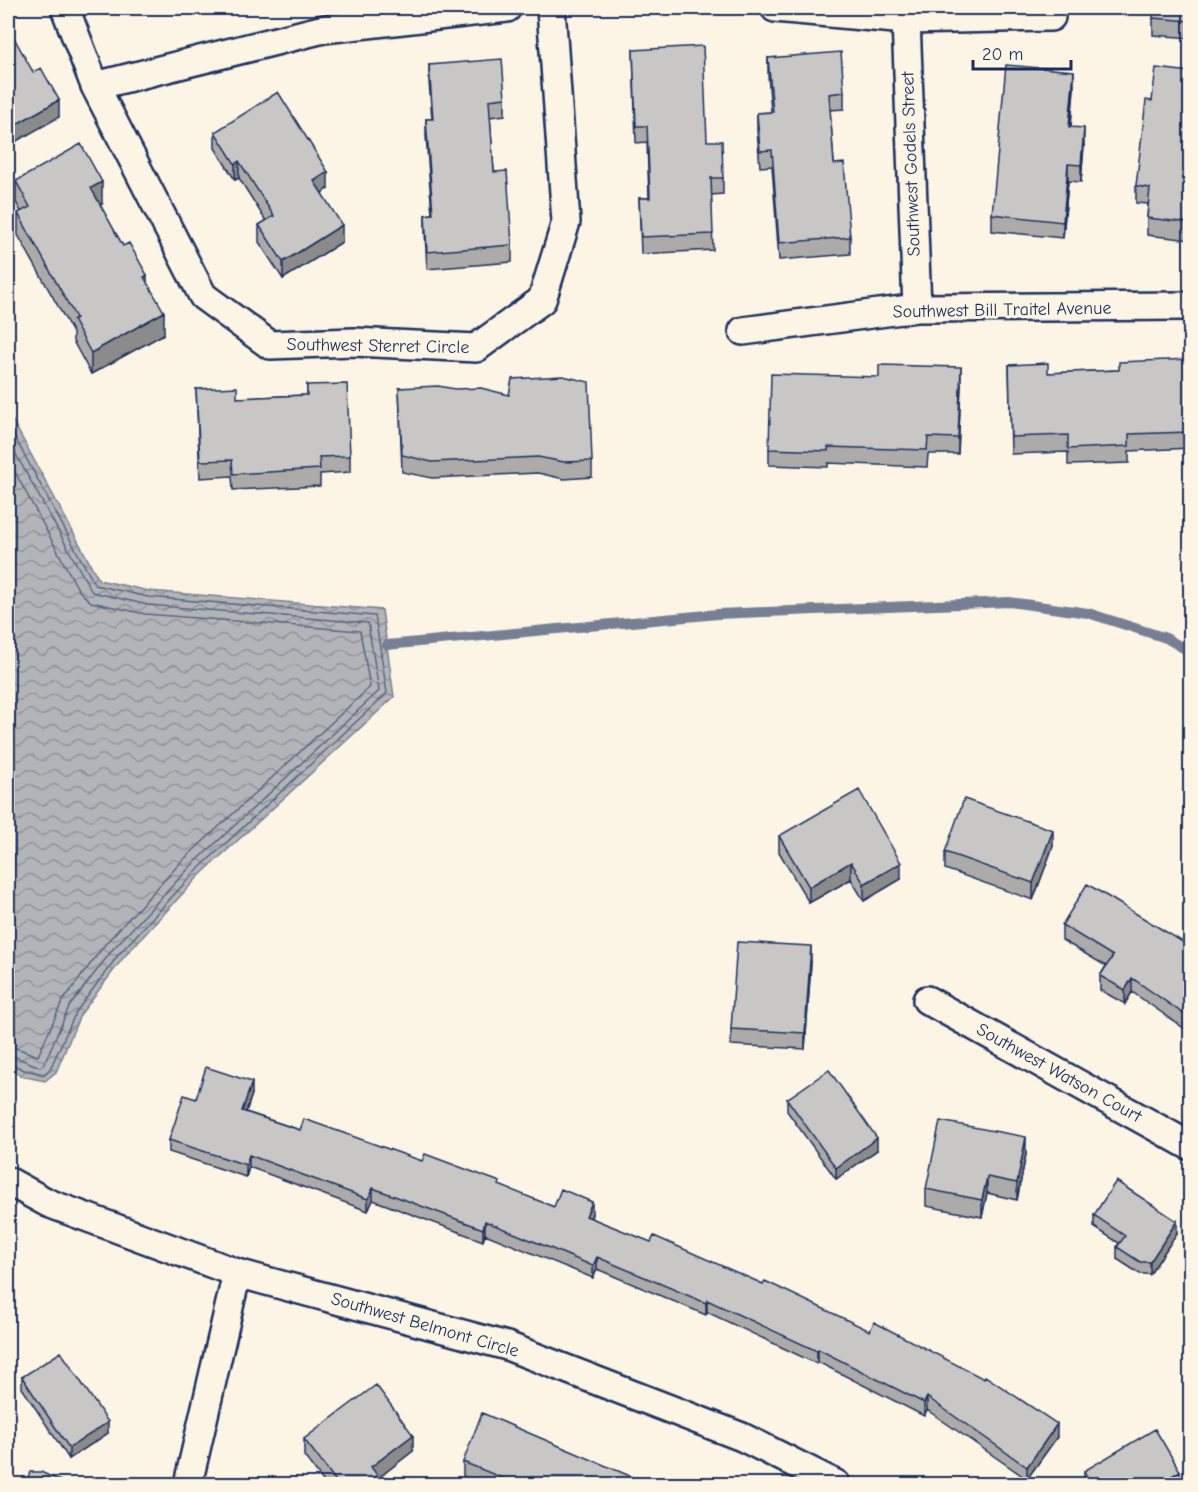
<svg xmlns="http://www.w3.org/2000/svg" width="1198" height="1492" font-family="'Comic Neue',sans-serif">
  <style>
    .water { fill: url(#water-waves); stroke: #767f94; stroke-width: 1.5 }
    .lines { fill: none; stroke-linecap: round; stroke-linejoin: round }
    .shore { stroke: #576482; stroke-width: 1.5 }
    .stream { stroke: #767f94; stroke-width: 10 }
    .street-casing { stroke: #1b2f5e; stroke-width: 32 }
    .street { stroke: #fcf5e5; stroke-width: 27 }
    .wall { fill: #acabaa; stroke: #1b2f5e; stroke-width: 1.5 }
    .shaded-wall { fill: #8c8b8b; stroke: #1b2f5e; stroke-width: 1.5 }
    .building { fill: #c8c7c6; stroke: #1b2f5e; stroke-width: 1.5 }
    .labels { text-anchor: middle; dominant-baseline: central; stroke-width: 6; stroke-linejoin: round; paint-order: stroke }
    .street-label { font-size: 18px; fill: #1b2f5e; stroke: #fcf5e5 }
  </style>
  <defs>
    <pattern id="water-waves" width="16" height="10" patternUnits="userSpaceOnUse" patternTransform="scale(1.5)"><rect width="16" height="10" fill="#b2b4b8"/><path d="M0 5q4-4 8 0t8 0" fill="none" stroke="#909399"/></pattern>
  </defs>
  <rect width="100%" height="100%" fill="#fcf5e5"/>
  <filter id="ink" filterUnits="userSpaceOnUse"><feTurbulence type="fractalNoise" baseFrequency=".0167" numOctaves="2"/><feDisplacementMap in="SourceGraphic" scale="12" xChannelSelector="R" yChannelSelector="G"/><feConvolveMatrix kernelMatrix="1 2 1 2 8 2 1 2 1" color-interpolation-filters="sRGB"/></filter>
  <g filter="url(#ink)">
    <!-- water -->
    <path class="water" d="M8 412 99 580 149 591 382 610 394 697 199 876 123 958 80 1015 56 1072 45 1081 21 1076 8 1067Z"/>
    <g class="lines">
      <!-- shore -->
      <path class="shore" d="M8 425 95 585 148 597 375 616 387 693 195 872 119 954 76 1012 50 1069 44 1074 24 1070 8 1062
        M8 440 92 592 148 605 368 623 379 691 190 867 113 949 69 1007 44 1064 40 1067 8 1054
        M8 459 79 591 91 602 145 614 360 631 370 687 183 860 106 943 62 1002 38 1056 8 1045"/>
      <!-- stream -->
      <path class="stream" d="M387 645 718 614 1009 602 1088 613 1166 638 1190 652"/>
      <!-- street casing -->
      <g class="street-casing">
        <path id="street" d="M65 8 95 86 203 296 270 345 354 342 476 348 542 300 566 222 551 8
          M775 8 906 20 1051 17
          M906 20 917 308
          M95 86 324 29 507 8
          M743 331 917 308 1190 306
          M927 1000 1190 1146
          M8 1181 48 1203 237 1273 507 1346 742 1437 836 1484
          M188 1484 237 1273"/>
      </g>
      <!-- street -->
      <use href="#street" class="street"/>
    </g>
    <!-- wall -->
    <path class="wall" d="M1191 8V38L1153 35V18Z
      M633 50 707 141 723 178V194L711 195 713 250 641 254 639 198H649L647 142 636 143Z
      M768 58 844 92V109L830 110 834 164 850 237V254L779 260 772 166 760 167 757 130V113L771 112 768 75Z
      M429 65 505 98V115L490 117 494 172 512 245V262L427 269 425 232V215L432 214 426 136V119H432L429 82Z
      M1191 72V240L1147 235V218L1148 204 1136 203V186L1152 101Z
      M1074 88 1071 127 1084 145 1081 182 1068 181 1063 238 992 231V214Z
      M215 132 328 189 322 193 342 242 283 279 259 242V225L266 221 239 178 235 180 215 148Z
      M16 181 102 204 100 205 123 246 147 284 164 334 91 374 73 341V333L18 235V213L21 212 16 202Z
      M1191 359V448L1129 451V463L1068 465V452L1011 454 1009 365 1048 373 1119 370Z
      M961 384 958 454H928L927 467 828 463V467L769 465V449Z
      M307 385 350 456V472L320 474V486L233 490 232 476 200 478 196 389 237 398 307 395Z
      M399 388 592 461V477L564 479 538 473 432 478 402 472Z
      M779 836 901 879 864 901 851 879 809 903 779 852Z
      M1053 846 1033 900 945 869V852Z
      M1062 925 1191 947V1033L1132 992 1125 1004 1100 990V976L1106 966 1062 940Z
      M811 962 805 1049 731 1045V1029Z
      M252 1094 246 1112 300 1130 422 1161 500 1186 554 1207 592 1214 591 1218 1057 1437 1027 1479 927 1410 924 1416 818 1362 817 1364 707 1312 706 1315 597 1269 593 1278 485 1234 483 1241 373 1200 368 1211 249 1167 246 1177 169 1152V1140L196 1099Z
      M787 1099 877 1150 836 1179 787 1111Z
      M1026 1154 1017 1200 987 1193 982 1217 926 1206V1189Z
      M1094 1215 1177 1233 1150 1274H1140L1117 1259V1247L1119 1243 1094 1227Z
      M22 1377 108 1433 69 1459 22 1388Z
      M304 1439 413 1451 377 1479V1485H326L304 1456Z
      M463 1462 651 1485H484L463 1476Z
      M1084 1471 1180 1483 1177 1485H1085L1084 1483Z"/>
    <!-- shaded-wall -->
    <path class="shaded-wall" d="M8 8H12V21L8 23Z
      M1074 71V88L1069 143V127Z
      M59 100V117L8 146V129Z
      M1084 128V145L1081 182V165Z
      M239 161V178L235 180V164Z
      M1068 164V181L1063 238V222Z
      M328 172V189L314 198V181Z
      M102 182V204L91 210V188Z
      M342 225V242L283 279V262Z
      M147 275V297L144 277Z
      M164 312V334L91 374V353Z
      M961 367V384L958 454V438Z
      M1053 830V846L1033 900V883Z
      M851 862V879L809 903V887Z
      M901 863V879L864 901V884Z
      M811 946V962L805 1049V1033Z
      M1132 978V992L1125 1004V990Z
      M252 1082V1094L242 1123V1111Z
      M1026 1137V1154L1017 1200V1183Z
      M877 1138V1150L836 1179V1168Z
      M249 1155V1167L246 1177V1165Z
      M987 1177V1193L982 1217V1200Z
      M373 1188V1200L368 1211V1199Z
      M592 1202V1214L586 1228V1216Z
      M485 1221V1234L483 1241V1229Z
      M1177 1221V1233L1150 1274V1262Z
      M597 1257V1269L593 1278V1266Z
      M707 1300V1312L706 1315V1303Z
      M818 1349V1362L817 1364V1351Z
      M927 1397V1410L924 1416V1403Z
      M108 1422V1433L69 1459V1448Z
      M1057 1424V1437L1027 1479V1467Z
      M413 1435V1451L377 1479V1485H364L371 1467Z
      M1180 1471V1483L1177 1485H1157Z"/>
    <!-- building -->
    <path class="building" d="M1154 8H1191V21L1153 18Z
      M8 27 33 72 41 68 59 100 8 129Z
      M703 46 707 141H722L723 178H711L713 234 641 237 639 198H650L647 126H636L633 50Z
      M841 52 844 92 829 94 834 164 844 163 850 237 779 243 772 150 760 151 757 113 773 112 768 58Z
      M502 59 505 98 489 100 494 172 507 171 512 245 427 252 425 215 433 214 426 119H433L429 65Z
      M1006 65 1074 71 1069 127 1084 128 1081 165 1068 164 1063 222 992 214Z
      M1156 68 1191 72V223L1147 218 1150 188 1136 186 1146 100 1152 101Z
      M278 92 328 172 314 181 342 225 283 262 259 225 274 216 239 161 235 164 215 132Z
      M81 144 102 182 91 188 123 246 129 243 147 275 144 277 164 312 91 353 73 320 76 318 18 213 30 207 16 181Z
      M1191 359V432L1129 434V446L1068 449V435L1011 437 1009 365 1048 363V373L1119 370V362Z
      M879 365 961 367 958 438 928 437 927 450 828 447V451L769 449 771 374 879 377Z
      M563 376 589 382 592 461 564 462 538 457 432 462 402 455 399 388 438 386 455 389 481 388 509 395 512 379Z
      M347 384 350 456 319 457 320 469 233 474 232 460 200 461 196 389 237 387V398L307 395V385Z
      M859 790 901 863 864 884 851 862 809 887 779 836Z
      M964 799 1053 830 1033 883 945 852Z
      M1087 884 1191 947V1019L1132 978 1125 990 1100 976 1113 956 1062 925Z
      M737 942 811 946 805 1033 731 1029Z
      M206 1067 252 1082 242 1111 300 1130 304 1119 422 1161 425 1154 500 1182 499 1185 554 1207 561 1189 592 1202 586 1216 651 1242 654 1236 763 1284 765 1281 870 1331 874 1322 984 1379 985 1376 1057 1424 1027 1467 927 1397 924 1403 818 1349 817 1351 707 1300 706 1303 597 1257 593 1266 485 1221 483 1229 373 1188 368 1199 249 1155 246 1165 169 1140 184 1095 196 1099Z
      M829 1070 877 1138 836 1168 787 1099Z
      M940 1121 1026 1137 1017 1183 987 1177 982 1200 926 1189Z
      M1116 1181 1177 1221 1150 1262H1140L1117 1247 1125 1236 1094 1215Z
      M61 1352 108 1422 69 1448 22 1377Z
      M376 1385 413 1435 371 1467 377 1475 364 1485H339L304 1439Z
      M482 1413 651 1485H520L463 1462Z
      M1155 1429 1180 1471 1157 1485H1092L1084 1471Z
      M30 1472H41L69 1485H25Z"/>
  </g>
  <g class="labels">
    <!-- street labels -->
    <g class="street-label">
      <text transform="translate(911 164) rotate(-92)">Southwest Godels Street</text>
      <text transform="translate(1002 310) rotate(-1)">Southwest Bill Traitel Avenue</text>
      <text transform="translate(378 346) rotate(1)">Southwest Sterret Circle</text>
      <text transform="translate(1059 1073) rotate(29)">Southwest Watson Court</text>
      <text transform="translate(425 1325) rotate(16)">Southwest Belmont Circle</text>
    </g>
  </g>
  <!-- margin -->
  <rect width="1198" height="1492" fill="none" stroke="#fcf5e5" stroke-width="30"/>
  <rect x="15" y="15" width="1168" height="1462" fill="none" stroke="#1b2f5e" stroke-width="2" filter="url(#ink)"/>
  <!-- scale -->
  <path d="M973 60v9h98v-9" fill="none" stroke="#1b2f5e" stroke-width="3"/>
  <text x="982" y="60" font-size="18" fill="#1b2f5e" stroke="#fcf5e5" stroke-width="4.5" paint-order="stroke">20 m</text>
</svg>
